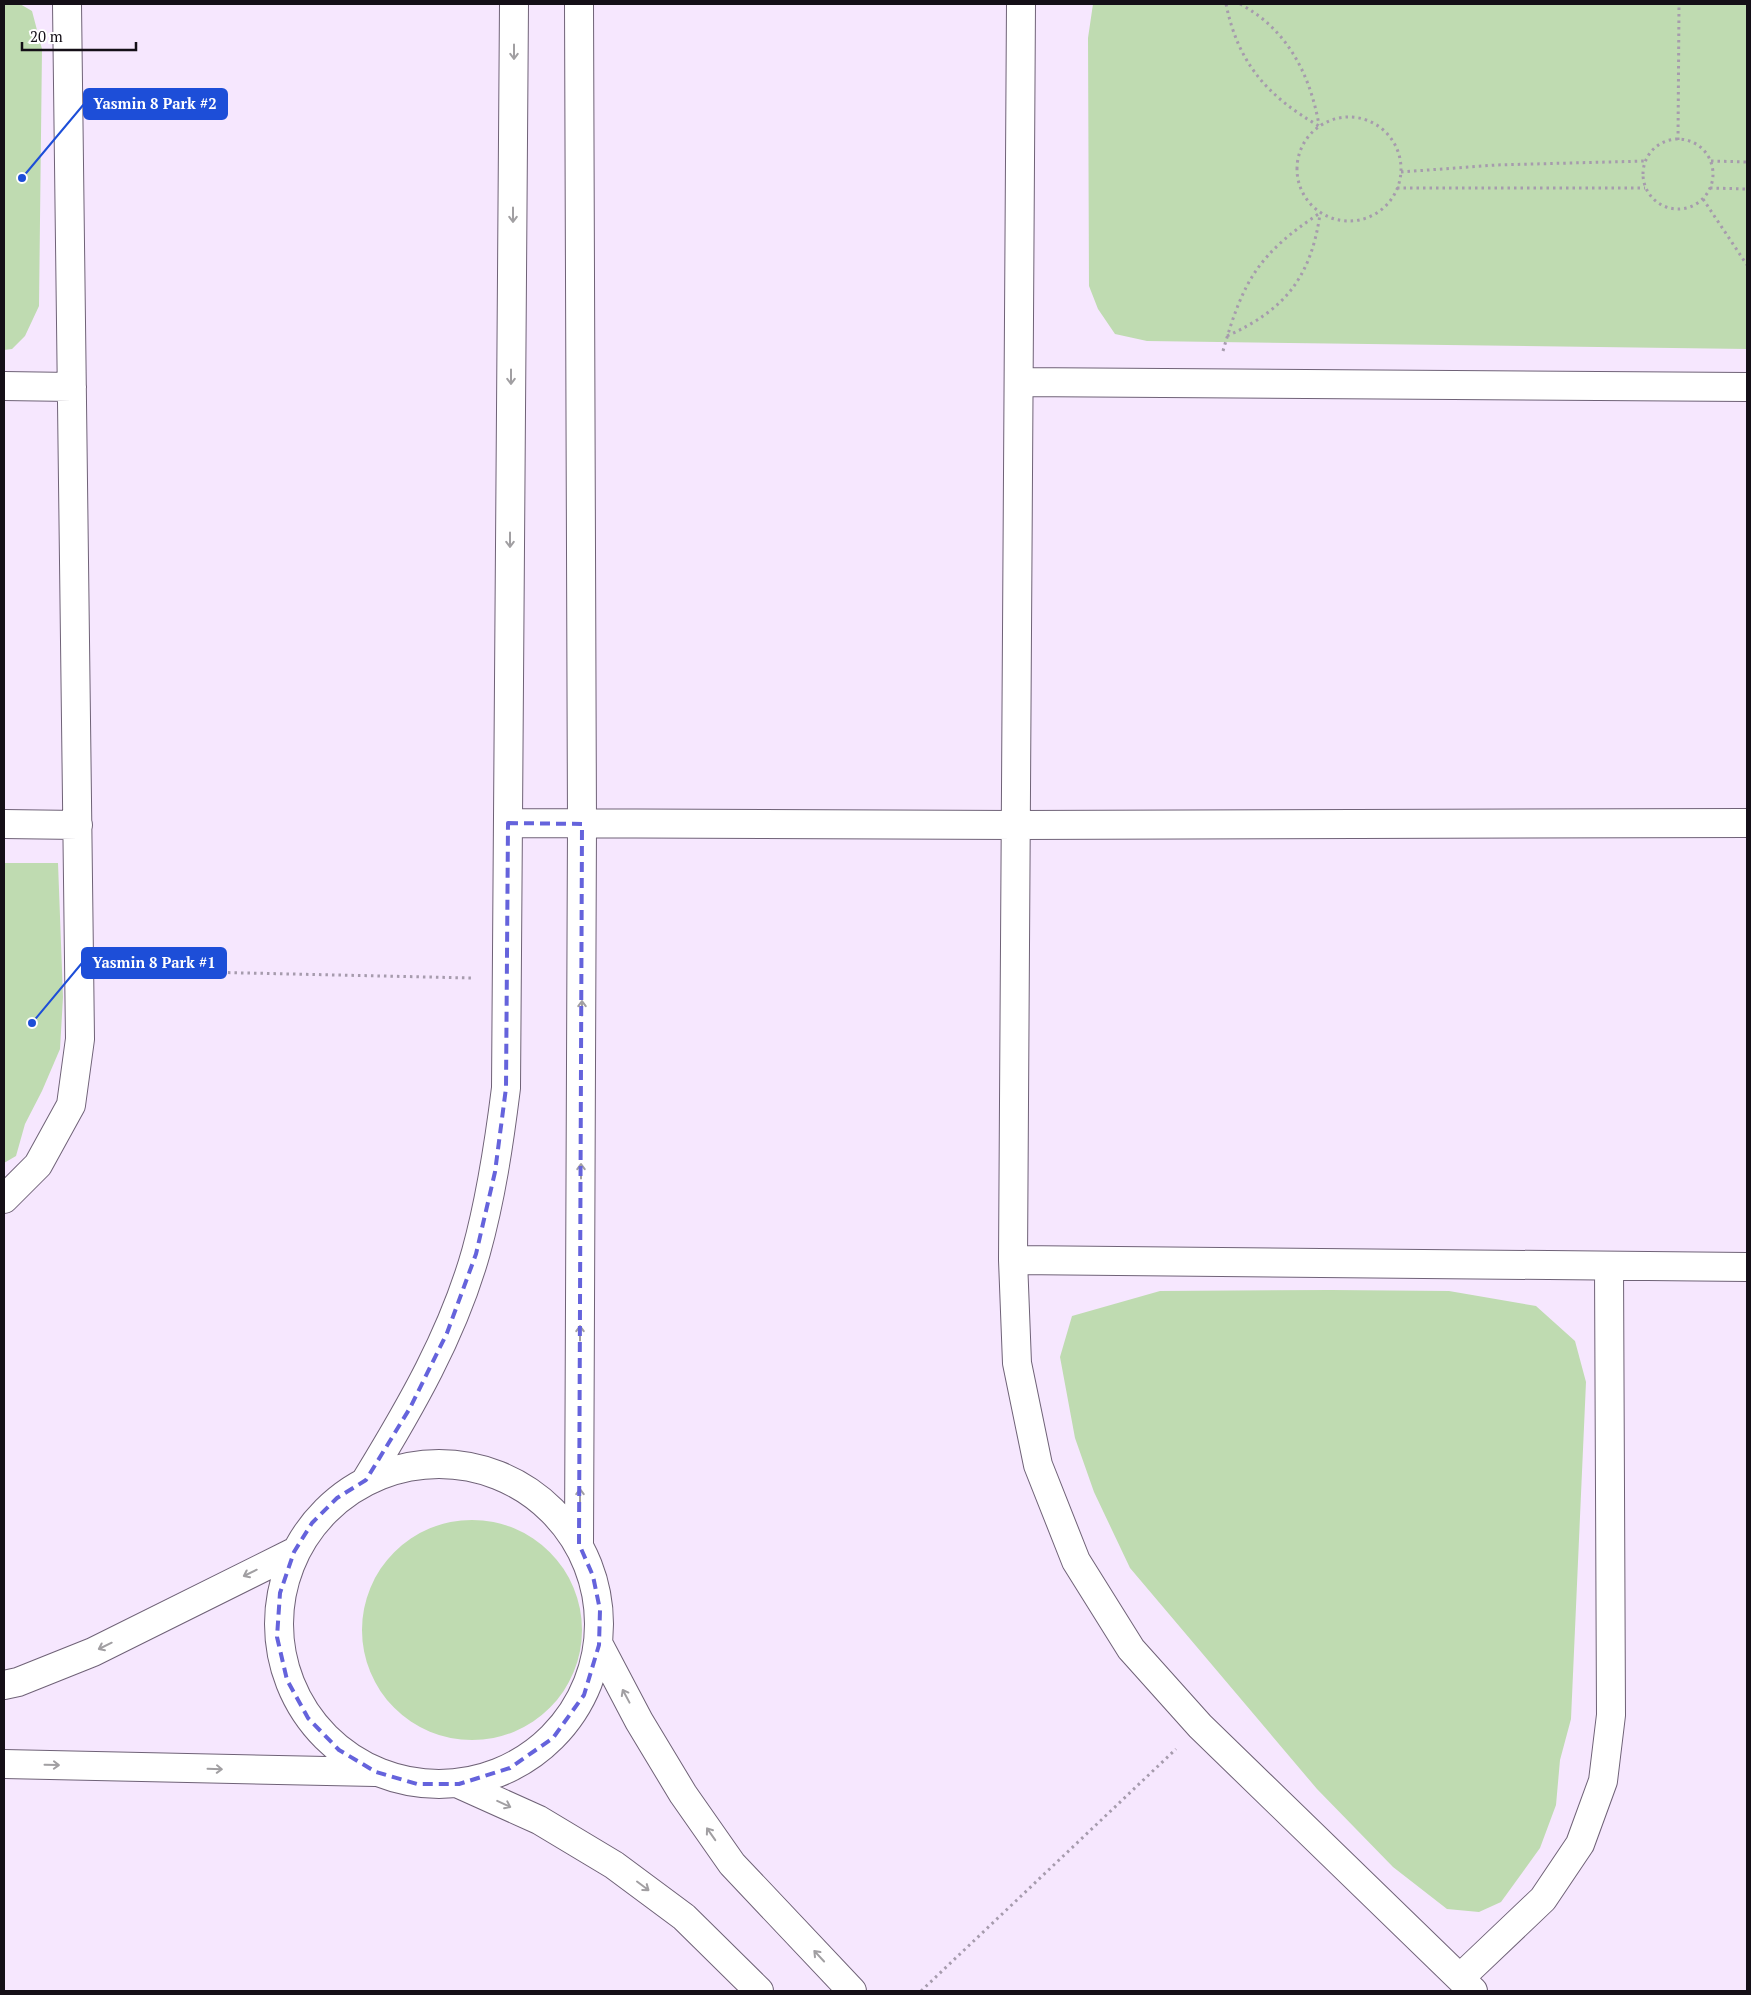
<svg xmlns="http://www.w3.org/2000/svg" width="1751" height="1995" font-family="'PT Serif',serif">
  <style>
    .green { fill: #bfdbb1 }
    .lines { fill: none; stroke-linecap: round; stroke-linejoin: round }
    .street-casing { stroke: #6f6277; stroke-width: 30 }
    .path { stroke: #a69bad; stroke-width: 3; stroke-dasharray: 2.5 4; stroke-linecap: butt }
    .street { stroke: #fff; stroke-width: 28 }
    .oneway { stroke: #a19fa2 }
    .marked { fill: none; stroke: #6563dc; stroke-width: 4; stroke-dasharray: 10 6; stroke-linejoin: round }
    .leader { fill: none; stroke: #1d4ed8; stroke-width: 2 }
    .callout-dot { fill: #1d4ed8; stroke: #fff; stroke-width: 2 }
    .callout { fill: #1d4ed8; stroke: #1d4ed8; stroke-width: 2 }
    .callout-label { font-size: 15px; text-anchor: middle; font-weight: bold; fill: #fff }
  </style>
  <rect width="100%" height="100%" fill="#f6e7fe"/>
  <!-- green -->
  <path class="green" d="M4 4H20L32 11 42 49 39 306 25 336 12 349 4 350Z
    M1093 4H1747V349L1147 341 1115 334 1098 309 1089 286 1088 38Z
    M4 863H58L63 997 60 1049 42 1091 25 1124 16 1156 4 1163Z
    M1331 1290 1449 1291 1536 1306 1575 1341 1586 1382 1571 1719 1560 1760 1556 1805 1540 1848 1501 1902 1479 1912 1447 1909 1393 1867 1317 1789 1130 1568 1094 1492 1075 1438 1060 1357 1072 1316 1160 1291Z
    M362 1630a110 110 0 1 1 220 0a110 110 0 1 1-220 0Z"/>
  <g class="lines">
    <!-- street casing -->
    <g class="street-casing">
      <path id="street" d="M579 4 582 824 579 1544
        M1021 4 1013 1260 1017 1363 1038 1465 1076 1561 1131 1649 1200 1726 1473 1991
        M1019 382 1747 387
        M4 386 72 387
        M508 823 1016 825 1747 823
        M4 824 78 825
        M4 1199 38 1165 71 1105 80 1039 67 4
        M1013 1260 1747 1267
        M279 1624a160 160 0 1 1 320 0a160 160 0 1 1-320 0Z
        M366 1480C410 1408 453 1334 476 1252 491 1198 499 1144 506 1088L514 4
        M599 1645 639 1721 683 1794 732 1864 852 1991
        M4 1685 18 1682 93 1652 294 1552
        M4 1764 375 1772
        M459 1784 539 1820 614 1865 684 1917 759 1991
        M1460 1978 1543 1899 1580 1844 1603 1781 1611 1715 1609 1266"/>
    </g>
    <!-- path -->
    <path class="path" d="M1226 4C1238 63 1267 96 1319 126
      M1240 4C1287 29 1310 74 1319 125
      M1297 169a52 52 0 1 1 104 0a52 52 0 1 1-104 0Z
      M1643 174a35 35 0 1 1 70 0a35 35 0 1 1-70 0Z
      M1678 140 1679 4
      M1711 161 1747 162
      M1401 172 1496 165 1645 161
      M1397 188H1645
      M1710 188 1747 189
      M1703 199 1747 265
      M1227 336C1285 310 1311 277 1320 214
      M1223 351C1243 281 1258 254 1320 213
      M111 970 472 978
      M921 1991 1176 1749"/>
    <!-- street -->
    <use href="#street" class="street"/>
  </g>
  <!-- one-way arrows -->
  <defs><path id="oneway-shaft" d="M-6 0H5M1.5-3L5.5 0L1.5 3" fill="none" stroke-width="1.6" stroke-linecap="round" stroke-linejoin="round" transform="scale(1.25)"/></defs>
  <g class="oneway">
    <use href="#oneway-shaft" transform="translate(514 52) rotate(90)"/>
    <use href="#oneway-shaft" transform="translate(513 215) rotate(90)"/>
    <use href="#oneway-shaft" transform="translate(511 377) rotate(90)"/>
    <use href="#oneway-shaft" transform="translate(510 540) rotate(90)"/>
    <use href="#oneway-shaft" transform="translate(582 1008) rotate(-90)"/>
    <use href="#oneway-shaft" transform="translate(581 1171) rotate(-90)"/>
    <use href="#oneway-shaft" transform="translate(580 1333) rotate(-90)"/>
    <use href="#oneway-shaft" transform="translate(580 1496) rotate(-90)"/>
    <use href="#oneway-shaft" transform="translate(250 1573) rotate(154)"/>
    <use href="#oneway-shaft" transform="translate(105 1646) rotate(154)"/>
    <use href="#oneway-shaft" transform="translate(626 1696) rotate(-118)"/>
    <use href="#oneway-shaft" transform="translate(52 1765) rotate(1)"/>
    <use href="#oneway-shaft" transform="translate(215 1769) rotate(2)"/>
    <use href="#oneway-shaft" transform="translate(504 1804) rotate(25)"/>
    <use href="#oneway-shaft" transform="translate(711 1834) rotate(-125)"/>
    <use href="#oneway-shaft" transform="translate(643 1886) rotate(37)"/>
    <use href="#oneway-shaft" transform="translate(819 1956) rotate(-133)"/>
  </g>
  <!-- marked area -->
  <path class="marked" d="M508 823 582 824 579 1544 593 1576 600 1610 599 1645 584 1695 553 1738 510 1768 459 1784H417L376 1772 339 1750 308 1718 287 1680 277 1637 280 1593 294 1552 312 1523 337 1498 366 1480 410 1408 447 1333 476 1254 495 1172 506 1088Z"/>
  <!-- callouts -->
  <path class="leader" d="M22 178L84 104M32 1023L82 963"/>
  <g class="callout-dot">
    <circle cx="22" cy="178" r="5"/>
    <circle cx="32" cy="1023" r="5"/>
  </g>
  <g class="callout">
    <rect x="84" y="89" width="143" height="30" rx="5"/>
    <rect x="82" y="948" width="144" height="30" rx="5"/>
  </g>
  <g class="callout-label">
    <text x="155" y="109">Yasmin 8 Park #2</text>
    <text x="154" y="968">Yasmin 8 Park #1</text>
  </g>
  <!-- border -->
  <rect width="1751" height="1995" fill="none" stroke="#140f17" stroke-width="10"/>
  <!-- scale -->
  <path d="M22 42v8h114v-8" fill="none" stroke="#140f17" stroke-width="2.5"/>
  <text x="30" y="42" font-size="15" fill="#140f17" stroke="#ffffff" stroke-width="4" paint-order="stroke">20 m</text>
</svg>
